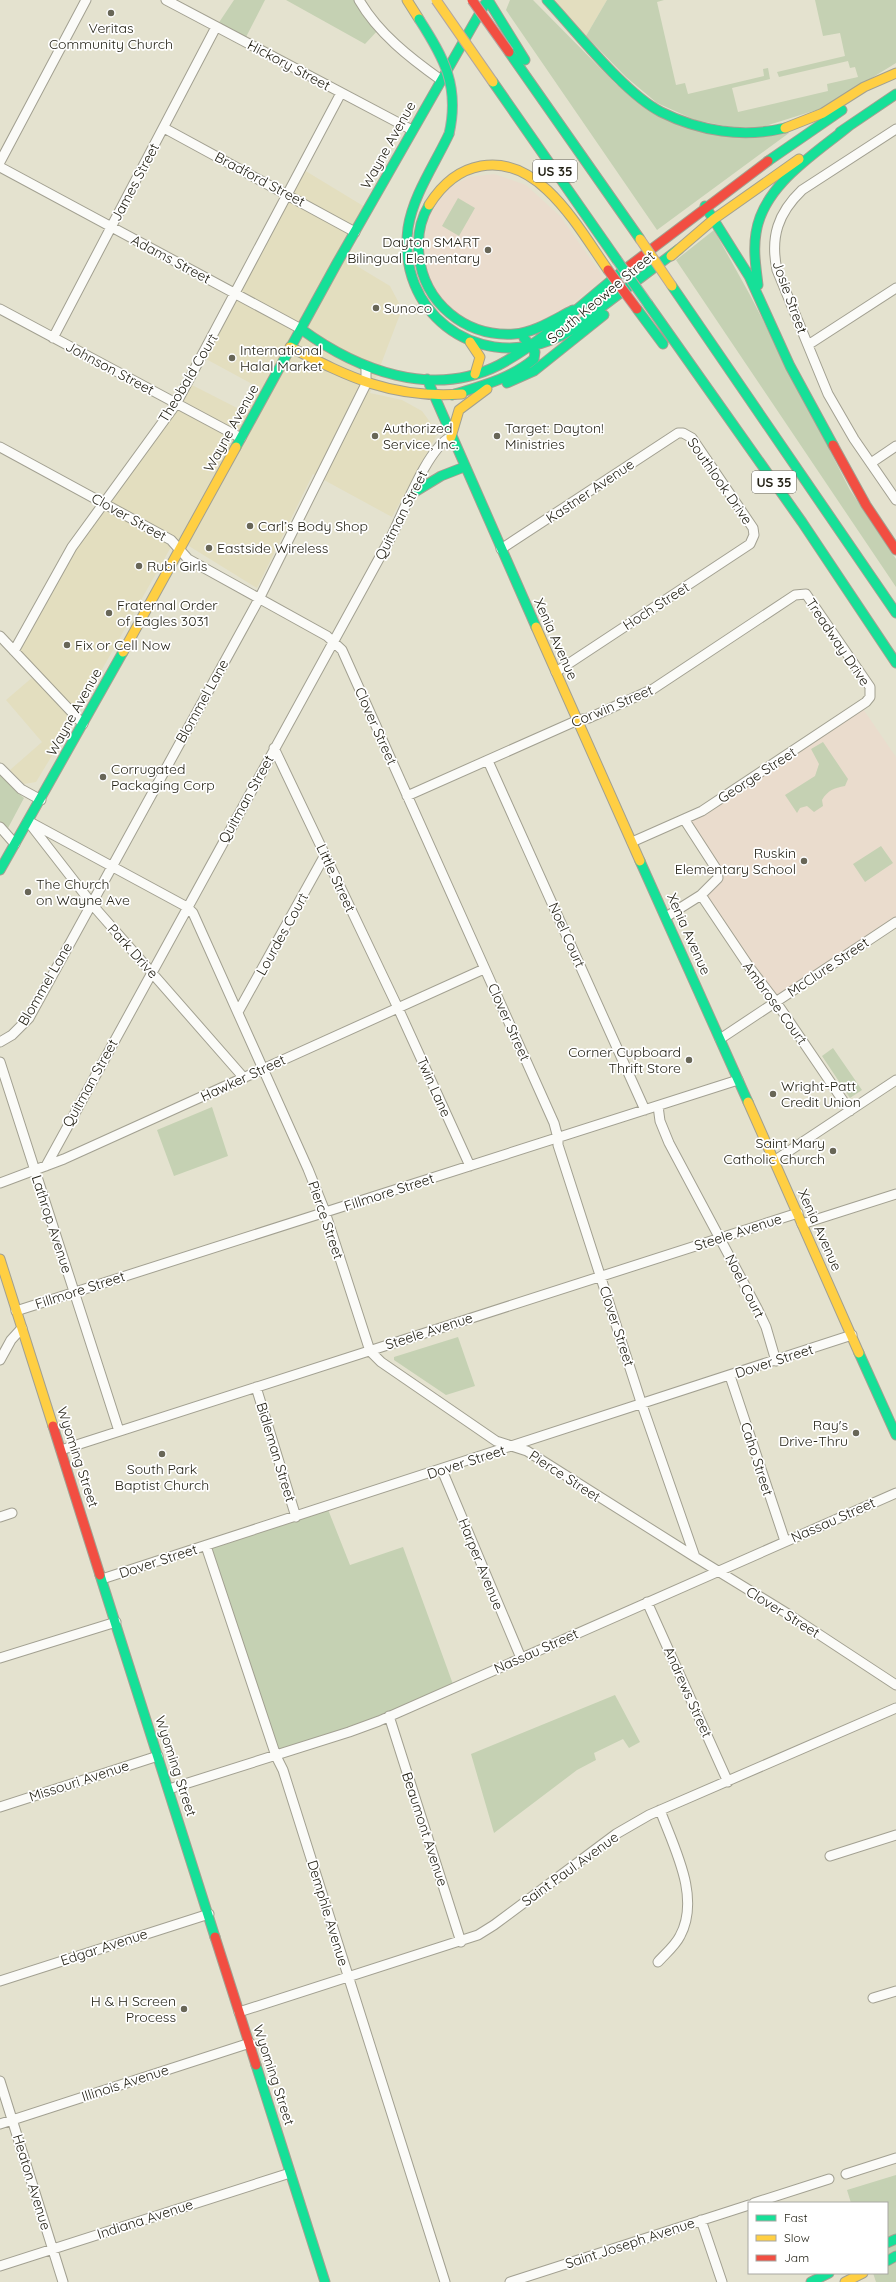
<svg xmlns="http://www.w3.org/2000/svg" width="896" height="2282" font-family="Quicksand,sans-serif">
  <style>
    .built { fill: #e3debf }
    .education { fill: #eadccd }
    .green { fill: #c5d1b3 }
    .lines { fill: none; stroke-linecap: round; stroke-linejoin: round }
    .street-casing { stroke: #a2a091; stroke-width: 11 }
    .fast-casing { stroke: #a2a091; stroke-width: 11 }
    .slow-casing { stroke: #a2a091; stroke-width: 11 }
    .jam-casing { stroke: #a2a091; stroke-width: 11 }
    .street { stroke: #fbfbf8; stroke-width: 9 }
    .fast { stroke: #16e098; stroke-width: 9 }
    .slow { stroke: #ffcf43; stroke-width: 9 }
    .jam { stroke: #f24e42; stroke-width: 9 }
    .fast-bridge-casing { stroke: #b2a6a1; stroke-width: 11; stroke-linecap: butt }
    .slow-bridge-casing { stroke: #b2a6a1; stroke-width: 11; stroke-linecap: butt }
    .jam-bridge-casing { stroke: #b2a6a1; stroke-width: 11; stroke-linecap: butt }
    .fast-bridge { stroke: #16e098; stroke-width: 9 }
    .slow-bridge { stroke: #ffcf43; stroke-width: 9 }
    .jam-bridge { stroke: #f24e42; stroke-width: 9 }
    .poi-dot { fill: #686657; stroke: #fff; stroke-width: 1.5 }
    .labels { text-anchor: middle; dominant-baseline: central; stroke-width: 3.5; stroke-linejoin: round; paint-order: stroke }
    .shield { fill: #fff; stroke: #66655d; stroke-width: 1 }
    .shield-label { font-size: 13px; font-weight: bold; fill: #252317 }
    .poi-label { font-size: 14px; fill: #252317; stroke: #fff; text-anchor: start }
    .street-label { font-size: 14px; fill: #252317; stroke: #fff }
  </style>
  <rect width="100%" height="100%" fill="#e4e2cf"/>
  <!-- built -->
  <path class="built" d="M552 0H607L586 36Z
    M304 170 365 207 337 254 390 286 402 309 370 393 402 400 422 411 438 433 392 517 313 474 257 588 176 538 73 721 36 782 24 784 10 770 42 742 6 700 34 676 18 651 70 558 192 385 243 411 254 385 206 359Z"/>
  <!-- education -->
  <path class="education" d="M494 174 526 185 560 216 604 278 569 306 528 327 487 328 451 310 431 286 423 251 429 214 450 187 469 177Z
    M861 706 896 757V922L776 1002 701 895 718 878 684 819Z"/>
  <!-- green -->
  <path class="green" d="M234 0H265L244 41 216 27Z
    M286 0H359L380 28 365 44Z
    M510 0H533L616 84 673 123 789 133 657 230 506 10Z
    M607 0H664L657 2 676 85 685 83 688 94 764 76 763 69 768 68 770 79 732 88 738 112 828 91 827 84 858 77 855 67 850 68 848 61 779 77 777 72 845 56 840 33 823 36 815 0H896V63L823 108 762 127H731L695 120 657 103 626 77 586 36Z
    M458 198 475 208 459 236 442 226Z
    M714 230 750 295 850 490 896 559V587L676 260Z
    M823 742 848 779 845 786C834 788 828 790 822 800L823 806 814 812 807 806 800 808 797 813 785 795 815 776 819 764 811 749Z
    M0 768 21 789 18 793 24 798 8 828 2 822H0Z
    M881 846 893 863 865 882 853 864Z
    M833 1048 862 1090 850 1098 822 1056Z
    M212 1107 228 1156 174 1176 157 1130Z
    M458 1337 475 1386 446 1395 394 1360V1357Z
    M327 1507 350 1565 403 1547 454 1687 276 1756 206 1546Z
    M615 1695 640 1742 629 1748 623 1739 594 1753 596 1760 577 1770 494 1833 471 1754Z
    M896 2175V2282H876L873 2273H887V2203H851L847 2190Z"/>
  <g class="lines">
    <!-- street casing -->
    <g class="street-casing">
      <path id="street" d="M166 0 412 130
        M359 0C378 33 410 58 441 80
        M164 128 355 232
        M896 129 802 190C778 213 770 237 777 270L828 394 854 439 896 500
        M0 162 86 0
        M0 167 301 329
        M0 309 241 438
        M53 338 216 27
        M808 345 896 288
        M0 447 171 540 188 559 327 636 342 650 554 1123 558 1138V1145L641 1402 695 1557 788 1614 896 1685
        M871 463 896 446
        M501 549 678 433H683L692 438 753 528 754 535 750 544 556 672
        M0 636 83 724
        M14 651 72 547 176 404 341 93
        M274 748 398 1008 470 1166
        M488 761 645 1110
        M0 768 21 789 41 800
        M407 796 578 720 589 718 653 689 795 595 806 594 870 687V697L866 702 702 811 632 842
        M28 821 187 907 193 913 308 1169 324 1209 370 1351 381 1362 496 1441 527 1451 695 1557
        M30 824 96 909 244 1078
        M0 827 15 844
        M701 895 750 968 776 1002 850 1111
        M666 917 701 895 718 878 717 870 684 819
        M238 1012 325 855
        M720 1039 896 922
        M0 1042 12 1035 29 1018 259 599 366 384V366
        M0 1062 119 1431
        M658 1106 660 1121 669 1143 757 1308 766 1327 776 1361
        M774 1161 896 1080
        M46 1166 392 535C404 511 428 447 451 437
        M0 1183 64 1159 484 969
        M802 1224 896 1194
        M16 1311 738 1080
        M0 1360 11 1340 22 1328
        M730 1376 785 1541
        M256 1387 296 1517
        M61 1450 798 1213
        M442 1470 521 1658
        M0 1517 12 1513
        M206 1546 276 1756 283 1770 445 2282
        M102 1579 852 1335
        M647 1602 728 1782
        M0 1658 116 1622
        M389 1716 461 1942
        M169 1789 349 1732 379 1721 896 1493
        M0 1807 158 1756
        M830 1856 896 1835
        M658 1962C665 1954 675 1946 680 1936 701 1897 674 1848 660 1810
        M0 1981 209 1914
        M873 1998 896 1991
        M239 2012 478 1935 494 1925 616 1834 649 1815 896 1708
        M0 2081 63 2282
        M0 2124 250 2043
        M846 2174 896 2158
        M754 2203 829 2179
        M701 2220 722 2282
        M0 2266 290 2173
        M510 2282 749 2205"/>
    </g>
    <!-- fast casing -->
    <g class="fast-casing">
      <path id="fast" d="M488 0 525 60
        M547 0C577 32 624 93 661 112 681 122 700 128 722 131 743 134 764 133 785 128
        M509 52 640 239
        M493 82 617 260
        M840 132 896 94
        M449 134C435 164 413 195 408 228 397 311 473 370 551 340 573 332 592 314 611 300 634 283 656 266 679 249
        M768 161 842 110
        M429 205C420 220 417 237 419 255 424 303 465 337 514 334 534 333 555 319 573 310
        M705 206 749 276 790 366 833 445
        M758 285C756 267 753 251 756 233 763 185 815 154 849 126
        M672 286 896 613
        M648 304 802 522 896 663
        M637 309 663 344
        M301 329C357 370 432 399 499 365 544 341 584 302 624 270
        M427 379 536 627
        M507 383 534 371 604 315
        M452 395C481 386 510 379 534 359L535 352 524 338
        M236 447 337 263 485 4
        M413 493 441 476 464 467
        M640 861 748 1102
        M0 870 123 652
        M859 1353 896 1435
        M100 1575 215 1937
        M256 2065 325 2282
        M887 2243 896 2239
        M887 2261 896 2256
        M811 2282 829 2273"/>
    </g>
    <!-- slow casing -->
    <g class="slow-casing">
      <path id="slow" d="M407 0 419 19
        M785 128 823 113 864 87 896 73
        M429 205C441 186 458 170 481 166 540 155 579 229 608 270
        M671 256 714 219 799 159
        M470 342 480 357 475 374
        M290 347C350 378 393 399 462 394
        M451 437 459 410 487 389
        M536 627 640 861
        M123 652 236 447
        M748 1102 859 1353
        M0 1259 53 1426
        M845 2282 863 2273"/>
    </g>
    <!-- jam casing -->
    <g class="jam-casing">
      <path id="jam" d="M624 270 768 161
        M833 445 866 505 896 550
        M53 1426 100 1575
        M215 1937 256 2065"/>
    </g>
    <!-- street -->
    <use href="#street" class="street"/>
    <!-- fast -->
    <use href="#fast" class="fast"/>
    <!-- slow -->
    <use href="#slow" class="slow"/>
    <!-- jam -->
    <use href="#jam" class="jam"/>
    <!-- fast-bridge casing -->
    <g class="fast-bridge-casing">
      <path id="fast-bridge" d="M419 19C444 58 460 86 449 134
        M617 260 648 304"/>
    </g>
    <!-- slow-bridge casing -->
    <g class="slow-bridge-casing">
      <path id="slow-bridge" d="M436 0 493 82
        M640 239 672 286"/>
    </g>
    <!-- jam-bridge casing -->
    <g class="jam-bridge-casing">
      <path id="jam-bridge" d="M472 0 509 52
        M608 270 637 309"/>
    </g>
    <!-- fast-bridge -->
    <use href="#fast-bridge" class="fast-bridge"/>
    <!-- slow-bridge -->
    <use href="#slow-bridge" class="slow-bridge"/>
    <!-- jam-bridge -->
    <use href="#jam-bridge" class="jam-bridge"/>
  </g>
  <!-- markers -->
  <g class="poi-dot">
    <circle cx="111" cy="13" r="4"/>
    <circle cx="488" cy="250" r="4"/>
    <circle cx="376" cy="308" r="4"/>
    <circle cx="232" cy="358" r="4"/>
    <circle cx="375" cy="436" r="4"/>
    <circle cx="497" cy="436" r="4"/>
    <circle cx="250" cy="526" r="4"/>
    <circle cx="209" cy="548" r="4"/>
    <circle cx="139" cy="566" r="4"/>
    <circle cx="109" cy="613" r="4"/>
    <circle cx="67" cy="645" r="4"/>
    <circle cx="103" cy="777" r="4"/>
    <circle cx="804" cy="861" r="4"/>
    <circle cx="28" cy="892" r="4"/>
    <circle cx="689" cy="1060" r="4"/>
    <circle cx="773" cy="1094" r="4"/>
    <circle cx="833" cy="1151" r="4"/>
    <circle cx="856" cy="1433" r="4"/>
    <circle cx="162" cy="1454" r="4"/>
    <circle cx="184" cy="2009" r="4"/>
  </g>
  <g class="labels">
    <!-- shield labels -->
    <g class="shield">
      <rect x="533" y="160" width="44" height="22" rx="3"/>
      <rect x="752" y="471" width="44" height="22" rx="3"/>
    </g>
    <g class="shield-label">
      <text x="555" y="171">US 35</text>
      <text x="774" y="482">US 35</text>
    </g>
    <!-- poi labels -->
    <g class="poi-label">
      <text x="111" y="28" text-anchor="middle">Veritas<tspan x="111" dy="16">Community Church</tspan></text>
      <text x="480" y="242" text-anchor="end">Dayton SMART<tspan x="480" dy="16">Bilingual Elementary</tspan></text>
      <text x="384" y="308">Sunoco</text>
      <text x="240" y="350">International<tspan x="240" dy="16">Halal Market</tspan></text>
      <text x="383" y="428">Authorized<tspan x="383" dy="16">Service, Inc.</tspan></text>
      <text x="505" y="428">Target: Dayton!<tspan x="505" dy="16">Ministries</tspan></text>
      <text x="258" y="526">Carl’s Body Shop</text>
      <text x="217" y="548">Eastside Wireless</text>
      <text x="147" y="566">Rubi Girls</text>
      <text x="117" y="605">Fraternal Order<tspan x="117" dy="16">of Eagles 3031</tspan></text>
      <text x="75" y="645">Fix or Cell Now</text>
      <text x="111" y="769">Corrugated<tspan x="111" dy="16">Packaging Corp</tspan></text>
      <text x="796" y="853" text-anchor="end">Ruskin<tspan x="796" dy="16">Elementary School</tspan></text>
      <text x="36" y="884">The Church<tspan x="36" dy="16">on Wayne Ave</tspan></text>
      <text x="681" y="1052" text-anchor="end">Corner Cupboard<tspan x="681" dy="16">Thrift Store</tspan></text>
      <text x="781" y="1086">Wright-Patt<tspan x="781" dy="16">Credit Union</tspan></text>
      <text x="825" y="1143" text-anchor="end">Saint Mary<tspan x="825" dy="16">Catholic Church</tspan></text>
      <text x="848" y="1425" text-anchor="end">Ray's<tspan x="848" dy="16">Drive-Thru</tspan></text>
      <text x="162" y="1469" text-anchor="middle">South Park<tspan x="162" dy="16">Baptist Church</tspan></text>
      <text x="176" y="2001" text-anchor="end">H &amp; H Screen<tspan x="176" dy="16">Process</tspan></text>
    </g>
    <!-- street labels -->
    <g class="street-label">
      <text transform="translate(289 65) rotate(28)">Hickory Street</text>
      <text transform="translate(388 145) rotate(-61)">Wayne Avenue</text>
      <text transform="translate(260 179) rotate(28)">Bradford Street</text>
      <text transform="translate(135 182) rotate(-62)">James Street</text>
      <text transform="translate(171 259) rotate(28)">Adams Street</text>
      <text transform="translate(601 297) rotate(-40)">South Keowee Street</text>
      <text transform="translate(790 297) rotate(70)">Josie Street</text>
      <text transform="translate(110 368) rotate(28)">Johnson Street</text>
      <text transform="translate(188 378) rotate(-59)">Theobald Court</text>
      <text transform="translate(231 428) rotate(-61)">Wayne Avenue</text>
      <text transform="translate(720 481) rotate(55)">Southlook Drive</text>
      <text transform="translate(590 491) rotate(-34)">Kastner Avenue</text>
      <text transform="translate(401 515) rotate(-63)">Quitman Street</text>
      <text transform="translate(129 517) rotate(29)">Clover Street</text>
      <text transform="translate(656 606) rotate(-33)">Hoch Street</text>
      <text transform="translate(556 639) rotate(66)">Xenia Avenue</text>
      <text transform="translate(838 642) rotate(56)">Treadway Drive</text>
      <text transform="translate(202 701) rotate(-61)">Blommel Lane</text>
      <text transform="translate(612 706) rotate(-23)">Corwin Street</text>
      <text transform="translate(74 712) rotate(-61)">Wayne Avenue</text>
      <text transform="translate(376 726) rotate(66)">Clover Street</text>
      <text transform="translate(757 775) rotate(-33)">George Street</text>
      <text transform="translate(246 799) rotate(-61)">Quitman Street</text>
      <text transform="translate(336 878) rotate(65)">Little Street</text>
      <text transform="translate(282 934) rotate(-61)">Lourdes Court</text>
      <text transform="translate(689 934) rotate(66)">Xenia Avenue</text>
      <text transform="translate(567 935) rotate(66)">Noel Court</text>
      <text transform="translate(133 951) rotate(48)">Park Drive</text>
      <text transform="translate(828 967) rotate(-34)">McClure Street</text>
      <text transform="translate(45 984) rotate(-60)">Blommel Lane</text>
      <text transform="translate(775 1003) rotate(54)">Ambrose Court</text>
      <text transform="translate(509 1022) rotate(66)">Clover Street</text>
      <text transform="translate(243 1078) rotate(-25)">Hawker Street</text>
      <text transform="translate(90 1083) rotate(-61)">Quitman Street</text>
      <text transform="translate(434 1087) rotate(66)">Twin Lane</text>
      <text transform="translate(389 1192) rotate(-18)">Fillmore Street</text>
      <text transform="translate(326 1220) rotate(71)">Pierce Street</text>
      <text transform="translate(52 1224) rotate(72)">Lathrop Avenue</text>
      <text transform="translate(820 1230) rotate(66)">Xenia Avenue</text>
      <text transform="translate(738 1232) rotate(-18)">Steele Avenue</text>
      <text transform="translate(745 1286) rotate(63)">Noel Court</text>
      <text transform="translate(80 1290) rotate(-18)">Fillmore Street</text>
      <text transform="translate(617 1326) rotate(72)">Clover Street</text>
      <text transform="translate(429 1331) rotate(-18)">Steele Avenue</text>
      <text transform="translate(774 1361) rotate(-18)">Dover Street</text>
      <text transform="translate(276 1452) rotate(73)">Bidleman Street</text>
      <text transform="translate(78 1457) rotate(72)">Wyoming Street</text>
      <text transform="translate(757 1459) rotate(72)">Caho Street</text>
      <text transform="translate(466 1462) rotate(-18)">Dover Street</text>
      <text transform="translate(565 1476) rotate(33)">Pierce Street</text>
      <text transform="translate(833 1520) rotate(-24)">Nassau Street</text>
      <text transform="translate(158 1561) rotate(-18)">Dover Street</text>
      <text transform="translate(481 1564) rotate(68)">Harper Avenue</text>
      <text transform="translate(783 1612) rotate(32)">Clover Street</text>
      <text transform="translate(536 1651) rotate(-24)">Nassau Street</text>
      <text transform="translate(688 1692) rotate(66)">Andrews Street</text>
      <text transform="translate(176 1766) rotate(72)">Wyoming Street</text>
      <text transform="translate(79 1781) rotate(-18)">Missouri Avenue</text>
      <text transform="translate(425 1829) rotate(72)">Beaumont Avenue</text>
      <text transform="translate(570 1869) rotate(-36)">Saint Paul Avenue</text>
      <text transform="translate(328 1913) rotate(73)">Demphle Avenue</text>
      <text transform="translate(104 1947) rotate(-18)">Edgar Avenue</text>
      <text transform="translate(274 2075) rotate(72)">Wyoming Street</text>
      <text transform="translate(125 2083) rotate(-18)">Illinois Avenue</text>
      <text transform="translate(32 2182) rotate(73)">Heaton Avenue</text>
      <text transform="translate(145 2219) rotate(-18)">Indiana Avenue</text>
      <text transform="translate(630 2243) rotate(-18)">Saint Joseph Avenue</text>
    </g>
  </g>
  <!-- legend -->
  <rect x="748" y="2202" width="140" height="72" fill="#ffffff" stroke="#a8a7a2"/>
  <rect x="756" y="2215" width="20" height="6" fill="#16e098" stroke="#a8a7a2"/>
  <text x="784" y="2222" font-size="12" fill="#252317">Fast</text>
  <rect x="756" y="2235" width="20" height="6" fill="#ffcf43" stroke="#a8a7a2"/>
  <text x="784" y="2242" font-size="12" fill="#252317">Slow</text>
  <rect x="756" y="2255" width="20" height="6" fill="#f24e42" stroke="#a8a7a2"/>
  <text x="784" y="2262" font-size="12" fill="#252317">Jam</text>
</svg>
